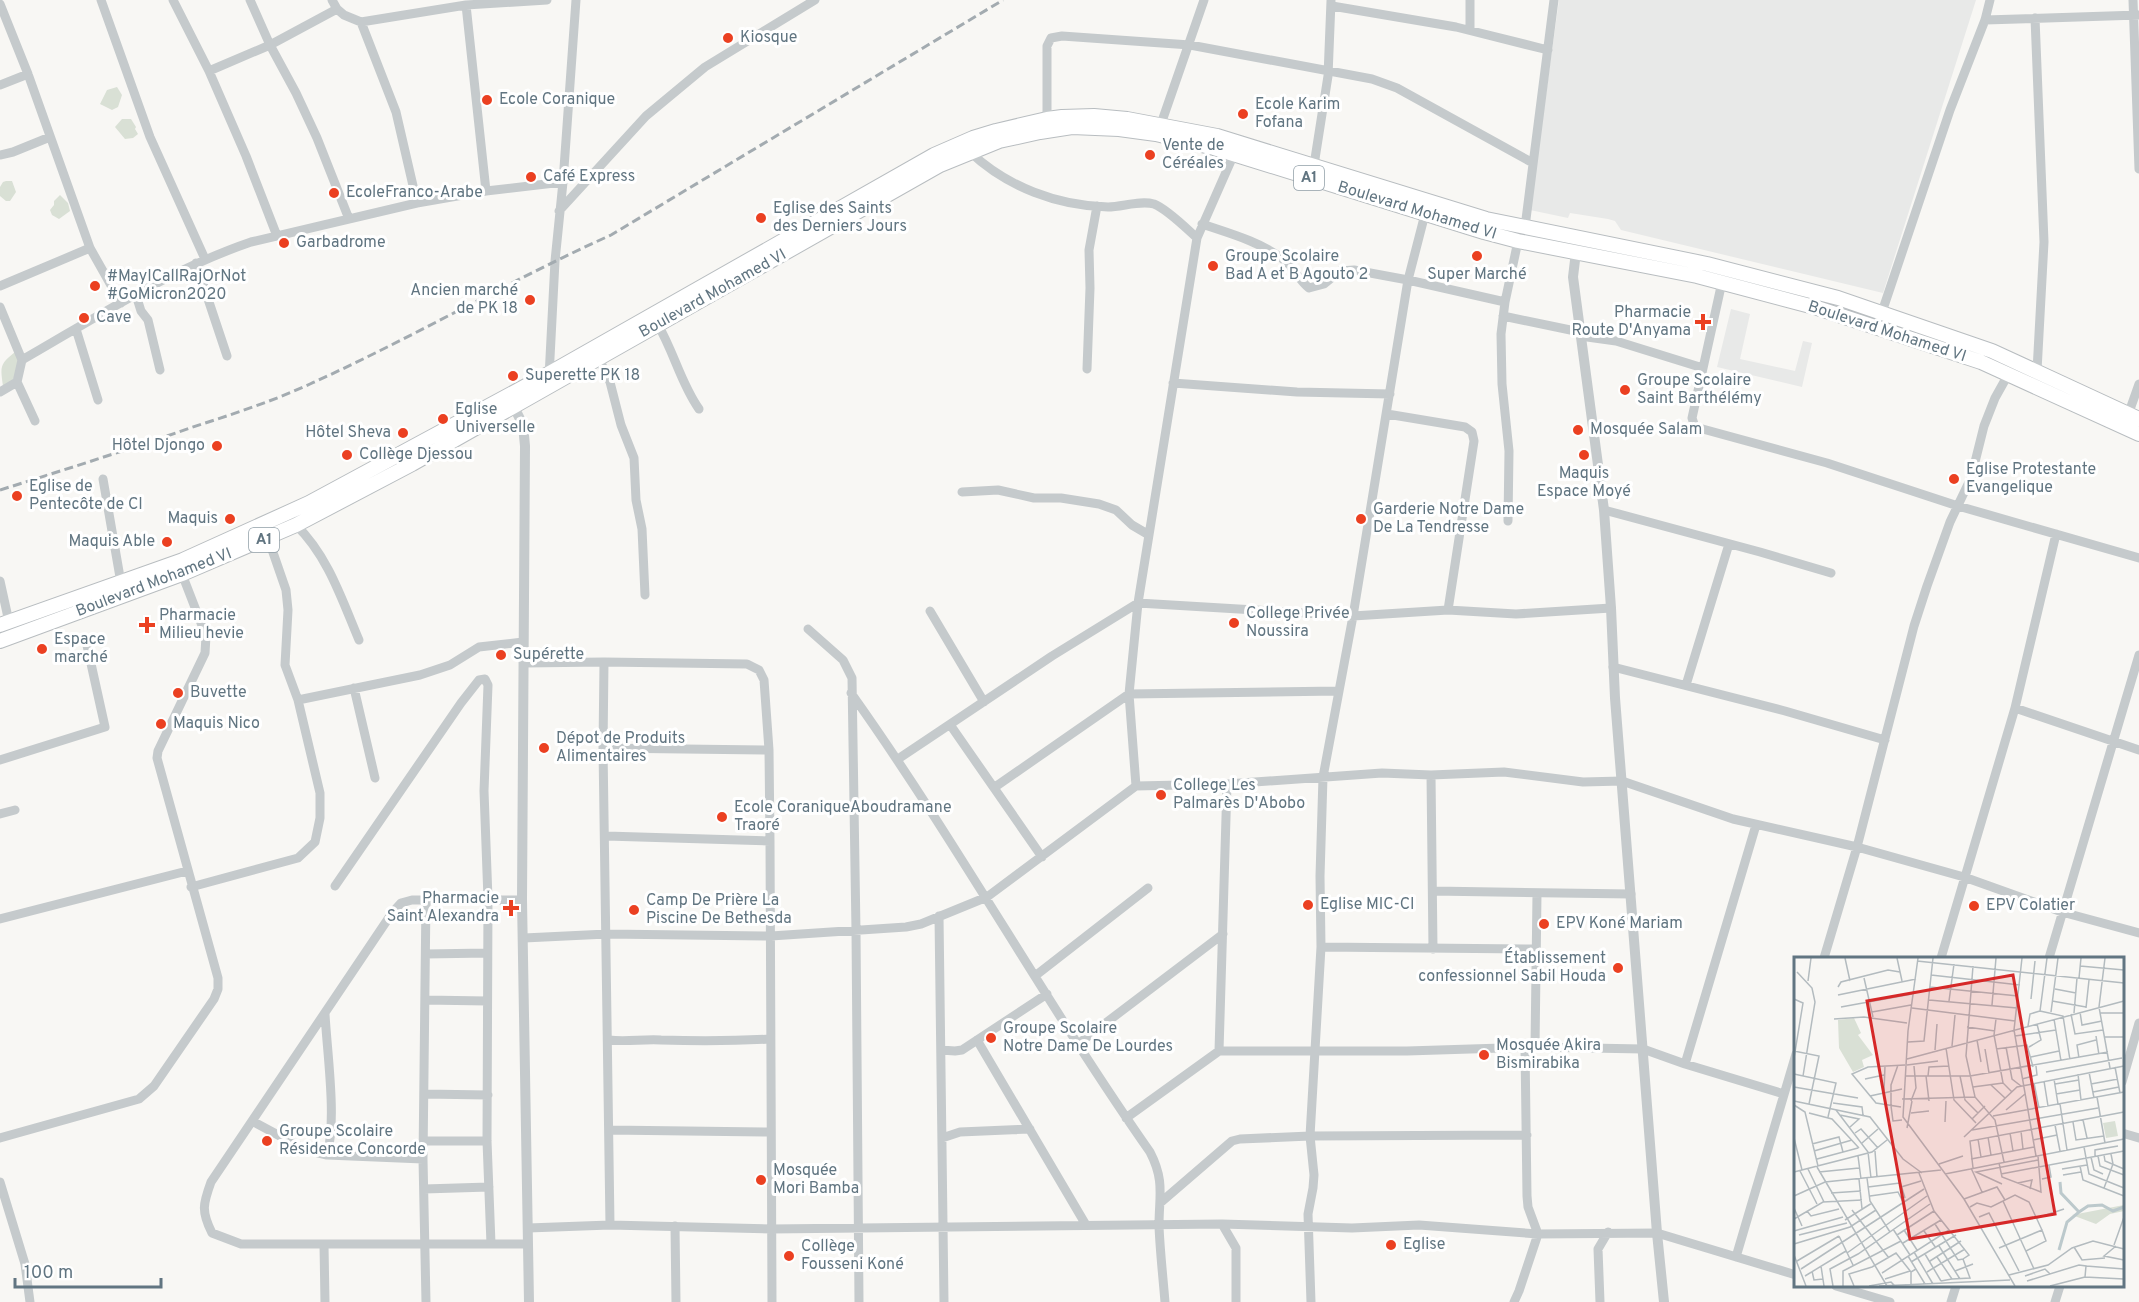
<svg xmlns="http://www.w3.org/2000/svg" width="2139" height="1302" font-family="Overpass,sans-serif">
  <style>
    .built { fill: #e8e9e8 }
    .green { fill: #d9e0d5 }
    .lines { fill: none; stroke-linecap: round; stroke-linejoin: round }
    .primary-casing { stroke: #b8bdc0; stroke-width: 16 }
    .minor { stroke: #c5cacc; stroke-width: 9 }
    .tertiary { stroke: #c5cacc; stroke-width: 10 }
    .primary { stroke: #fff; stroke-width: 14 }
    .rail { stroke: #a3abb0; stroke-width: 3; stroke-dasharray: 9 4.5; stroke-linecap: butt }
    .poi-dot { fill: #eb4021; stroke: #fff; stroke-width: 2 }
    .labels { text-anchor: middle; dominant-baseline: central; stroke-width: 6; stroke-linejoin: round; paint-order: stroke }
    .shield { fill: #fff; stroke: #909ea7; stroke-width: 1.5 }
    .shield-label { font-size: 15px; font-weight: bold; fill: #617581 }
    .poi-label { font-size: 16px; fill: #617581; stroke: #fff; text-anchor: start }
    .street-label { font-size: 16px; fill: #617581; stroke: #fff }
    .inset-river { fill: none; stroke: #bcc9cc; stroke-width: 3 }
    .inset-road { fill: none; stroke: #b3bbbf; stroke-width: 1.5 }
    .view { fill: #d62828; fill-opacity: 0.15; stroke: #d62828; stroke-width: 3 }
    .inset-edge { fill: none; stroke: #617581; stroke-width: 3 }
  </style>
  <rect width="100%" height="100%" fill="#f8f7f4"/>
  <!-- built -->
  <path class="built" d="M1559 0H1976L1883 293 1621 230 1615 221 1608 219 1570 213 1568 218 1530 210Z
    M1731 309 1750 314 1740 359 1795 371 1803 341 1812 343 1802 387 1717 367Z"/>
  <!-- green -->
  <path class="green" d="M117 87 122 95 118 107 112 110 100 104 107 90Z
    M122 119H131L136 127 135 129 138 134 133 138 125 139 115 127Z
    M6 181H12L16 192 10 201H6L0 196V187L3 182Z
    M60 195 68 203 70 211 59 219 52 215 50 210 54 205V201Z
    M15 352 19 361 13 381 3 386C0 366 0 364 15 352Z"/>
  <g class="lines">
    <!-- primary casing -->
    <g class="primary-casing">
      <path id="primary" d="M0 625 183 560 309 503 548 374 934 155 973 138 996 131 1047 119 1062 117 1094 116 1127 119 1217 136 1486 219 1707 264 1838 298 1992 351 2139 419
        M0 641 182 574 296 525 412 464 940 165 999 141 1040 132 1072 127 1119 129 1156 134 1214 148 1484 232 1518 241 1697 276 1814 307 1981 362 2139 434"/>
    </g>
    <!-- minor -->
    <path class="minor" d="M101 0 150 137 205 259
      M173 0 209 71 246 156 277 236
      M250 0 270 45 296 93 317 138 349 219
      M332 0 337 9 344 15 361 22 466 5 547 0
      M1470 0V30
      M2133 0 2139 169
      M0 4 28 74 90 248 121 303
      M466 5 486 191
      M1332 6 1456 27 1548 50
      M2035 18 2044 242 2037 371
      M1985 20 2139 15
      M361 22 396 112 417 203
      M209 71 270 45 337 9
      M0 85 28 74
      M1047 119V46L1051 38 1062 36 1190 45 1372 79 1397 88 1533 163
      M1161 124 1204 0
      M970 152C1007 187 1058 206 1108 207 1122 207 1140 200 1154 204 1167 209 1186 228 1197 238
      M0 155 13 152 50 137
      M1314 165 1328 76 1331 1
      M559 211 646 116 705 67 815 0
      M1202 224C1228 233 1258 241 1280 257 1292 265 1298 279 1309 288L1324 284 1340 271 1354 270 1408 280 1505 302
      M1525 227 1554 0
      M196 263 227 356
      M1722 282 1692 418 1694 424 1699 428 1827 463 1958 506 2139 558
      M0 286 90 248
      M136 295 141 311 148 320 160 370
      M0 307 22 360
      M1882 312 1950 110 1985 20 1990 0
      M1503 316 1580 332
      M658 325C674 352 681 384 699 409
      M76 329 98 400
      M1580 336 1616 341 1703 368
      M599 359 610 382 621 425 634 458 636 500 642 529 645 595
      M1087 369 1090 288 1089 250 1097 206
      M549 377 555 261 563 182 576 0
      M17 382 35 421
      M1173 383 1297 392 1390 394
      M0 392 17 382 22 360C97 317 169 270 251 242L417 203 486 191 563 182
      M1387 414 1465 427 1472 432 1474 441 1448 610
      M2128 415 2139 384
      M103 479 121 583
      M962 492 998 490 1034 498H1061L1099 504 1116 510 1132 525 1149 535
      M1604 510 1760 552 1831 573
      M1508 521 1509 451 1502 384 1501 334 1505 302 1518 241
      M296 525C328 556 342 600 359 640
      M0 581 9 622
      M930 611 984 702
      M808 629 843 660 852 678 856 931 859 1302
      M604 662 603 748 610 1225
      M524 663 604 662 747 664 759 670 764 680 769 750 770 841 772 1302
      M1613 667 1785 711 1885 740
      M1686 685 1729 544
      M354 688 375 778
      M851 693C957 842 1045 1002 1150 1152 1165 1181 1159 1196 1159 1226 1160 1251 1163 1277 1165 1302
      M298 700 420 675 450 665 479 647 523 642
      M2015 708 2139 750
      M951 726 1042 857
      M603 748 769 750
      M898 759 1052 656 1138 603 1353 616 1448 610 1516 614 1611 608
      M0 760 105 727 86 641
      M1431 775 1433 949
      M1136 786 1129 694 1138 603 1197 238 1234 154
      M995 787 1129 694 1338 691
      M0 814 15 810
      M606 836 770 841
      M335 886 461 703 479 680 485 679 488 685 484 791 488 899 487 1141 491 1244
      M191 887 298 858 315 842 320 818V793L298 700 285 665 288 610 286 590 268 538
      M1433 891 1631 894
      M522 900H412L401 903 392 913 211 1182C203 1204 201 1211 212 1233L241 1244H528
      M939 916 944 1302
      M0 919 187 871
      M524 938 607 934 771 936 906 927 921 924 987 897 1136 786 1227 784 1382 773 1431 775 1504 772 1583 782 1622 781 1733 819 1857 847 1964 877 2062 912 2139 933
      M1321 947 1536 949
      M426 954 487 953
      M1824 958 1857 847 1914 626 1927 586 1950 522 1971 478 1984 426 1995 398 2009 373
      M1941 958 2015 708 2056 534
      M2049 958 2139 655
      M1035 976 1148 888
      M425 1000 487 1001
      M609 1040C626 1042 643 1039 661 1040 697 1041 733 1041 770 1039
      M977 1040 1086 1225
      M1078 1044 1223 934
      M1535 1047 1537 894
      M941 1050 955 1051 962 1050 1047 994
      M1219 1051 1227 784
      M1685 1064 1756 825
      M2122 1082 2139 1023
      M424 1094 488 1095
      M1126 1118 1219 1051H1407L1535 1047 1643 1049 1685 1064 1784 1094
      M252 1121 306 1150 327 1155C337 1120 327 1052 325 1014
      M609 1130 771 1132
      M2122 1133 2139 1138
      M0 1138 139 1099 154 1086 214 999 218 989V978L157 758 158 751 205 653 206 636 182 574
      M942 1138 960 1132 1030 1129
      M423 1141H487
      M327 1155 423 1159
      M0 1182 25 1264 30 1302
      M424 1189 489 1187
      M1160 1203 1232 1141 1240 1139 1310 1136 1527 1135
      M1222 1224 1236 1248V1302
      M675 1226 676 1302
      M528 1228 610 1225 771 1229 1222 1224 1352 1228 1419 1225 1538 1234 1657 1233 1796 1275
      M324 1245 325 1302
      M1736 1257 1796 1054
      M1836 1286 1890 1302
      M426 1302 423 1159 426 898
      M1311 1302 1308 1214 1313 1188 1314 1175 1310 1136 1321 947 1320 876 1323 777 1353 616 1408 280 1425 214
      M1514 1302 1519 1291 1538 1234 1528 1207 1527 1196 1525 1048
      M1600 1302 1598 1249 1608 1232
      M1951 1302 1956 1286
      M2055 1302 2060 1286"/>
    <!-- tertiary -->
    <path class="tertiary" d="M1576 252 1573 277 1604 510 1611 608 1615 698 1657 1233 1664 1302
      M511 401 523 425 525 446 522 900 529 1302"/>
    <!-- primary -->
    <use href="#primary" class="primary"/>
    <!-- rail -->
    <path class="rail" d="M0 490C64 470 127 450 190 428 230 415 271 402 310 384 412 338 509 281 611 235L1003 0"/>
  </g>
  <!-- markers -->
  <g class="poi-dot">
    <circle cx="728" cy="38" r="6"/>
    <circle cx="487" cy="100" r="6"/>
    <circle cx="1243" cy="114" r="6"/>
    <circle cx="1150" cy="155" r="6"/>
    <circle cx="531" cy="177" r="6"/>
    <circle cx="334" cy="193" r="6"/>
    <circle cx="761" cy="218" r="6"/>
    <circle cx="284" cy="243" r="6"/>
    <circle cx="1477" cy="256" r="6"/>
    <circle cx="1213" cy="266" r="6"/>
    <circle cx="95" cy="286" r="6"/>
    <circle cx="530" cy="300" r="6"/>
    <circle cx="84" cy="318" r="6"/>
    <path d="M1700 313h6v6h6v6h-6v6h-6v-6h-6v-6h6z"/>
    <circle cx="513" cy="376" r="6"/>
    <circle cx="1625" cy="390" r="6"/>
    <circle cx="443" cy="419" r="6"/>
    <circle cx="1578" cy="430" r="6"/>
    <circle cx="403" cy="433" r="6"/>
    <circle cx="217" cy="446" r="6"/>
    <circle cx="347" cy="455" r="6"/>
    <circle cx="1584" cy="455" r="6"/>
    <circle cx="1954" cy="479" r="6"/>
    <circle cx="17" cy="496" r="6"/>
    <circle cx="230" cy="519" r="6"/>
    <circle cx="1361" cy="519" r="6"/>
    <circle cx="167" cy="542" r="6"/>
    <circle cx="1234" cy="623" r="6"/>
    <path d="M144 616h6v6h6v6h-6v6h-6v-6h-6v-6h6z"/>
    <circle cx="42" cy="649" r="6"/>
    <circle cx="501" cy="655" r="6"/>
    <circle cx="178" cy="693" r="6"/>
    <circle cx="161" cy="724" r="6"/>
    <circle cx="544" cy="748" r="6"/>
    <circle cx="1161" cy="795" r="6"/>
    <circle cx="722" cy="817" r="6"/>
    <circle cx="1308" cy="905" r="6"/>
    <circle cx="1974" cy="906" r="6"/>
    <path d="M508 899h6v6h6v6h-6v6h-6v-6h-6v-6h6z"/>
    <circle cx="634" cy="910" r="6"/>
    <circle cx="1544" cy="924" r="6"/>
    <circle cx="1618" cy="968" r="6"/>
    <circle cx="991" cy="1038" r="6"/>
    <circle cx="1484" cy="1055" r="6"/>
    <circle cx="267" cy="1141" r="6"/>
    <circle cx="761" cy="1180" r="6"/>
    <circle cx="1391" cy="1245" r="6"/>
    <circle cx="789" cy="1256" r="6"/>
  </g>
  <g class="labels">
    <!-- shield labels -->
    <g class="shield">
      <rect x="1294" y="166" width="30" height="24" rx="4.5"/>
      <rect x="249" y="528" width="30" height="24" rx="4.5"/>
    </g>
    <g class="shield-label">
      <text x="1309" y="178">A1</text>
      <text x="264" y="540">A1</text>
    </g>
    <!-- poi labels -->
    <g class="poi-label">
      <text x="740" y="38">Kiosque</text>
      <text x="499" y="100">Ecole Coranique</text>
      <text x="1255" y="105">Ecole Karim<tspan x="1255" dy="18">Fofana</tspan></text>
      <text x="1162" y="146">Vente de<tspan x="1162" dy="18">Céréales</tspan></text>
      <text x="543" y="177">Café Express</text>
      <text x="346" y="193">EcoleFranco-Arabe</text>
      <text x="773" y="209">Eglise des Saints<tspan x="773" dy="18">des Derniers Jours</tspan></text>
      <text x="296" y="243">Garbadrome</text>
      <text x="1225" y="257">Groupe Scolaire<tspan x="1225" dy="18">Bad A et B Agouto 2</tspan></text>
      <text x="1477" y="275" text-anchor="middle">Super Marché</text>
      <text x="107" y="277">#MayICallRajOrNot<tspan x="107" dy="18">#GoMicron2020</tspan></text>
      <text x="518" y="291" text-anchor="end">Ancien marché<tspan x="518" dy="18">de PK 18</tspan></text>
      <text x="1691" y="313" text-anchor="end">Pharmacie<tspan x="1691" dy="18">Route D'Anyama</tspan></text>
      <text x="96" y="318">Cave</text>
      <text x="525" y="376">Superette PK 18</text>
      <text x="1637" y="381">Groupe Scolaire<tspan x="1637" dy="18">Saint Barthélémy</tspan></text>
      <text x="455" y="410">Eglise<tspan x="455" dy="18">Universelle</tspan></text>
      <text x="1590" y="430">Mosquée Salam</text>
      <text x="391" y="433" text-anchor="end">Hôtel Sheva</text>
      <text x="205" y="446" text-anchor="end">Hôtel Djongo</text>
      <text x="359" y="455">Collège Djessou</text>
      <text x="1966" y="470">Eglise Protestante<tspan x="1966" dy="18">Evangelique</tspan></text>
      <text x="1584" y="474" text-anchor="middle">Maquis<tspan x="1584" dy="18">Espace Moyé</tspan></text>
      <text x="29" y="487">Eglise de<tspan x="29" dy="18">Pentecôte de CI</tspan></text>
      <text x="1373" y="510">Garderie Notre Dame<tspan x="1373" dy="18">De La Tendresse</tspan></text>
      <text x="218" y="519" text-anchor="end">Maquis</text>
      <text x="155" y="542" text-anchor="end">Maquis Able</text>
      <text x="1246" y="614">College Privée<tspan x="1246" dy="18">Noussira</tspan></text>
      <text x="159" y="616">Pharmacie<tspan x="159" dy="18">Milieu hevie</tspan></text>
      <text x="54" y="640">Espace<tspan x="54" dy="18">marché</tspan></text>
      <text x="513" y="655">Supérette</text>
      <text x="190" y="693">Buvette</text>
      <text x="173" y="724">Maquis Nico</text>
      <text x="556" y="739">Dépot de Produits<tspan x="556" dy="18">Alimentaires</tspan></text>
      <text x="1173" y="786">College Les<tspan x="1173" dy="18">Palmarès D'Abobo</tspan></text>
      <text x="734" y="808">Ecole CoraniqueAboudramane<tspan x="734" dy="18">Traoré</tspan></text>
      <text x="499" y="899" text-anchor="end">Pharmacie<tspan x="499" dy="18">Saint Alexandra</tspan></text>
      <text x="646" y="901">Camp De Prière La<tspan x="646" dy="18">Piscine De Bethesda</tspan></text>
      <text x="1320" y="905">Eglise MIC-CI</text>
      <text x="1986" y="906">EPV Colatier</text>
      <text x="1556" y="924">EPV Koné Mariam</text>
      <text x="1606" y="959" text-anchor="end">Établissement<tspan x="1606" dy="18">confessionnel Sabil Houda</tspan></text>
      <text x="1003" y="1029">Groupe Scolaire<tspan x="1003" dy="18">Notre Dame De Lourdes</tspan></text>
      <text x="1496" y="1046">Mosquée Akira<tspan x="1496" dy="18">Bismirabika</tspan></text>
      <text x="279" y="1132">Groupe Scolaire<tspan x="279" dy="18">Résidence Concorde</tspan></text>
      <text x="773" y="1171">Mosquée<tspan x="773" dy="18">Mori Bamba</tspan></text>
      <text x="1403" y="1245">Eglise</text>
      <text x="801" y="1247">Collège<tspan x="801" dy="18">Fousseni Koné</tspan></text>
    </g>
    <!-- street labels -->
    <g class="street-label">
      <text transform="translate(1417 211) rotate(17)">Boulevard Mohamed VI</text>
      <text transform="translate(713 294) rotate(-29)">Boulevard Mohamed VI</text>
      <text transform="translate(1887 332) rotate(18)">Boulevard Mohamed VI</text>
      <text transform="translate(154 583) rotate(-21)">Boulevard Mohamed VI</text>
    </g>
  </g>
  <!-- overview -->
  <g transform="translate(1794 957)">
    <rect width="330" height="330" fill="#f8f7f4"/>
    <path d="M60 61 67 76 64 78 79 98 68 103 70 110 59 115 45 91 44 63ZM321 164 324 179 312 181 309 166ZM330 248V254L316 257 302 267 278 258Z" fill="#d9e0d5"/>
    <path class="inset-river" d="M266 225 267 236 285 255M265 293 273 265 285 255 294 249 308 248 319 254 330 250"/>
    <path class="inset-road" d="M51 1 56 24M103 1 108 24M124 1 114 74 109 160 170 242 221 329M228 1 220 73 242 199M311 1 305 50 316 111M123 4 330 26M179 9 172 99 181 140 201 163 210 205M286 9 330 13M3 15 18 31 21 45 9 119M137 18 226 28M70 21 79 60M285 21 287 1M14 24 17 1M44 30 47 25 94 13 106 15M136 30 224 39M261 32 282 36M44 38 122 22M0 42 9 46 0 101M237 42 241 4M135 43 223 51M155 44 160 7M258 44 292 50M198 48 202 1M47 50 118 37M118 51 221 64M292 51 295 23M246 54 269 59 276 103M78 55 117 48M257 55 264 1M286 55 288 68 308 64M280 56 283 21M306 56H330M277 57 281 77 309 73M40 62 70 60 113 66M202 62 200 78 209 126 218 135M260 62 267 104M234 69 236 57 246 54 253 1M173 70 201 74M221 79 262 73M302 79 305 98M311 80H330M183 83 187 105M114 85 130 84 139 1M158 89 161 58M212 90 218 122 227 129M235 90 247 83 243 67M152 91 160 143 182 166M191 92 195 116M202 92 233 88 239 110M141 93 143 67M0 94 25 99 15 147M237 100 265 94M285 101 283 88 302 83M113 102 330 44M104 108 97 128V149L99 164 108 163M113 108 144 104M321 110 326 136M252 115 328 101M295 115 300 141M0 117 42 126 34 160M284 117 287 143M111 119H176L314 95M132 119 135 144M134 119 135 110 155 109M166 119 171 143 184 156M71 122 90 118M228 122 243 118 242 109M260 122 264 147M250 124 254 149M240 126 245 151M261 127 285 123M297 127 324 122M197 128 211 141M0 130 64 141M179 130 209 126M90 134 91 109M299 135 325 130M262 137 286 133M76 139 108 132M303 140 311 186M108 142 181 140M0 144 76 160 109 202 128 216M117 144 122 131 120 109M39 146 68 150 69 158M266 147 273 193M0 148 11 155 24 209M107 150 82 146 58 117 74 110 111 108M42 153 74 195 77 221M212 153 231 137M15 156 38 162 65 191M117 156 135 154M46 158 65 162 56 170M199 159 330 135M178 162 191 149M289 163 293 181M151 165 152 144M279 165 282 183 310 179M261 168 266 194M113 171 118 144M178 173 304 151M227 174 229 192M61 176 67 172 84 191M216 176 219 194M170 180 223 130 330 109M194 180 197 198M0 181 8 213M184 182 187 200M239 183 263 178M68 186 84 172M18 187 45 180 49 195M290 190 295 217 330 231M20 194 58 183M81 194 83 220M310 198 311 204 330 212M64 199 67 222M304 199 306 209 330 218M297 200 300 213 309 217M301 200V193L324 189M23 202 64 191M177 202 240 190M205 206 208 220 247 235 244 199M145 207 169 199M286 209 289 223 330 239M23 210 93 329M177 211 188 235M179 211 176 184 330 155M14 212 30 245M268 212 293 208M6 214 23 247M0 215 78 195 93 183M25 215 65 211M125 216 140 254 175 298 169 302 176 321 158 322M151 217 330 182M207 217 330 194M104 218 111 241M269 218 287 215M73 221 76 244 96 275M65 222 68 252M248 222 257 220 255 208M224 226 238 223 236 232M208 227 182 215 244 203M74 230 106 226M107 230 127 224M310 231 319 207 317 197M37 236 67 234M0 239 31 225 147 213M76 239 104 235 109 245M170 242 203 230 211 243M209 244 240 312M176 250 183 246 197 250 221 238 235 245 248 273 205 291M0 251 8 269M58 253 95 301M13 254 17 259 45 252M185 260 195 256 225 314M243 261 270 252M0 262 29 245 68 243M51 263 78 246M141 267 164 303 169 302M99 272 116 298M110 273 123 293M0 274 49 260M130 274 142 291M5 278 53 266M103 278 140 254M45 279 59 308M109 286 147 263M0 287 56 270 82 253M320 288 330 260M145 289 166 322M322 289 310 299 330 303M280 290 288 303 311 301M232 294 252 284 248 273M120 295 139 327M53 296 133 239M131 297 147 324M0 298 12 329M114 299 131 327M143 300 158 322 147 324M3 304 45 279M136 304 167 284M117 305 162 278M27 309 30 329M292 309 330 312M7 312 130 232M18 314 20 323 29 322M161 314 179 307M133 315 171 292M88 316 155 273M215 318 254 308 278 291 299 284 330 292M11 319 52 294M231 319 251 312 256 317M91 322 116 314M233 324 285 308 292 309 291 320 330 322M117 328V315L122 312M39 329 36 312 64 297 136 247M49 329V314L107 284M60 329 55 317 78 310 102 296 117 315M75 329 97 325 100 328M85 329 216 323M256 329 291 320"/>
    <path class="view" d="M219 18 261 257 116 282 73 44Z"/>
    <rect width="330" height="330" class="inset-edge"/>
  </g>
  <!-- scale -->
  <path d="M15 1278v9h146v-9" fill="none" stroke="#617581" stroke-width="3"/>
  <text x="24" y="1278" font-size="18" fill="#617581" stroke="#ffffff" stroke-width="4.5" paint-order="stroke">100 m</text>
</svg>
